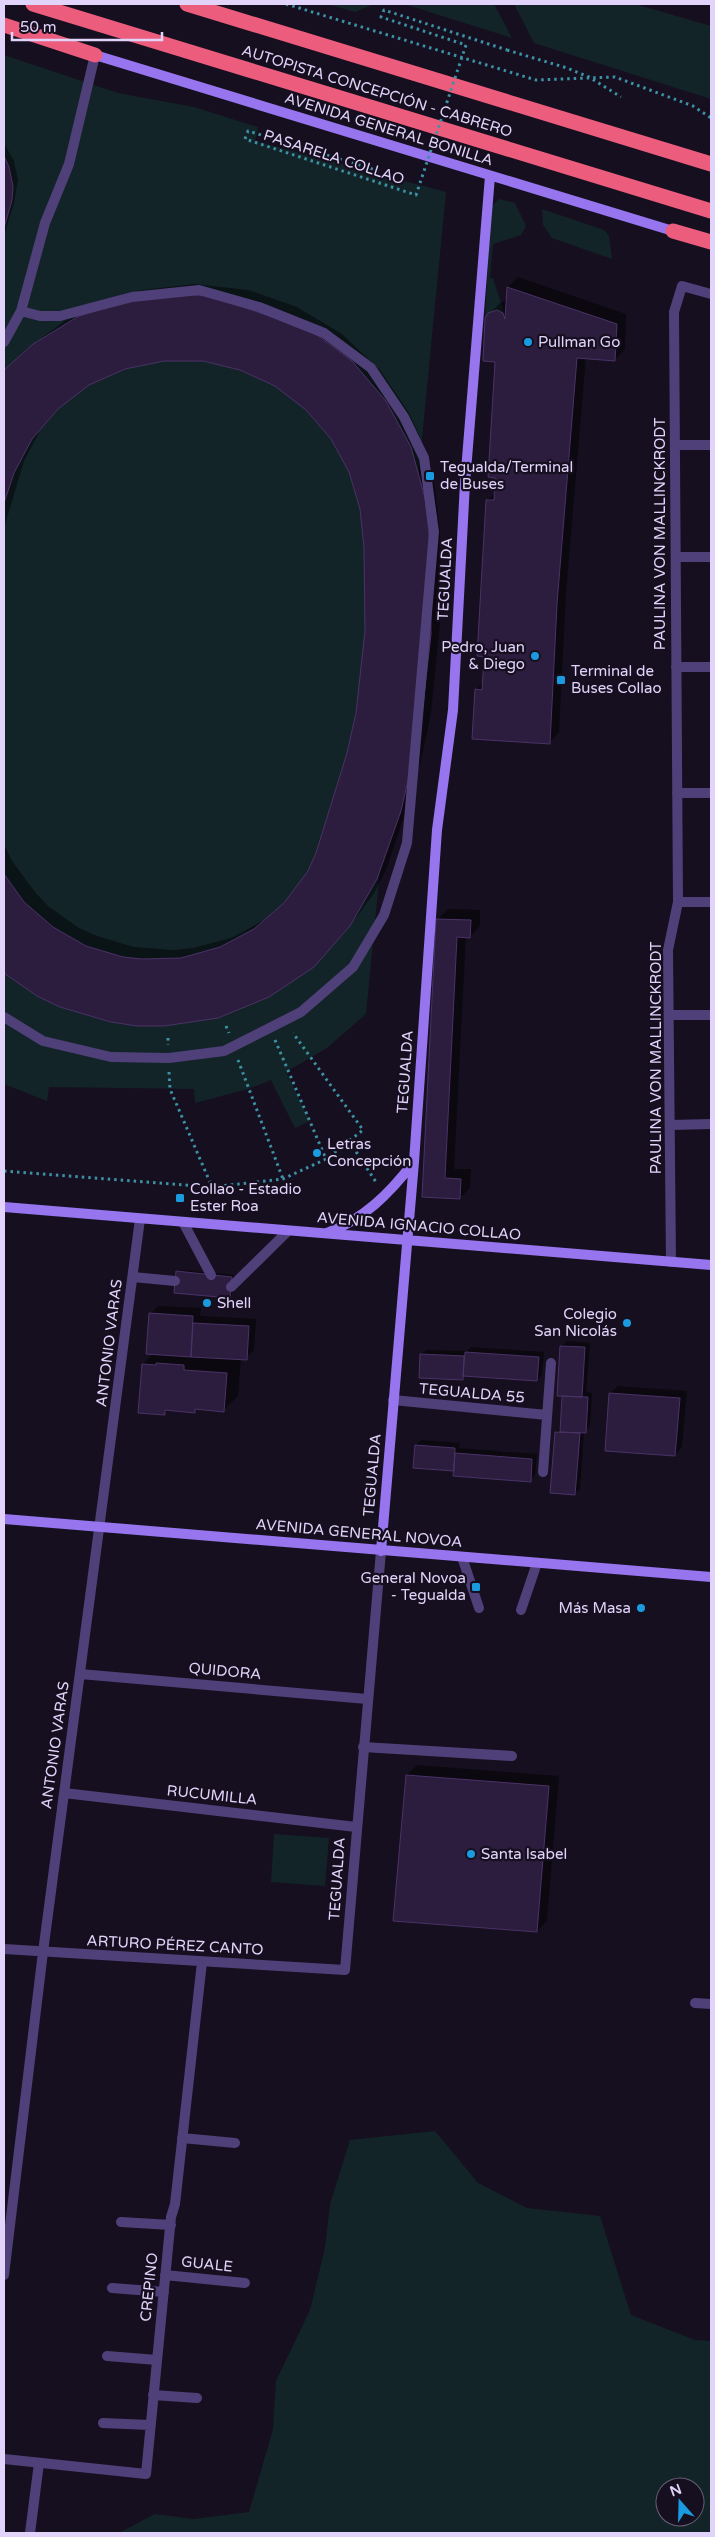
<svg xmlns="http://www.w3.org/2000/svg" width="715" height="2537" font-family="'Varela Round',sans-serif">
  <style>
    .green { fill: #132428; fill-rule: evenodd }
    .shadow { fill: #0007 }
    .building { fill: #2c1d3e; stroke: #4a3267 }
    .lines { fill: none; stroke-linecap: round; stroke-linejoin: round }
    .path { stroke: #3c91a5; stroke-width: 3; stroke-dasharray: 2.5 4; stroke-linecap: butt }
    .lane { stroke: #504079; stroke-width: 10 }
    .street { stroke: #504079; stroke-width: 10 }
    .secondary { stroke: #9675ef; stroke-width: 10 }
    .highway { stroke: #ec5c7d; stroke-width: 15 }
    .path-bridge { stroke: #3c91a5; stroke-width: 3; stroke-dasharray: 2.5 4; stroke-linecap: butt }
    .poi-dot { fill: #1a9bdf; stroke: #160f1f; stroke-width: 2 }
    .labels { text-anchor: middle; dominant-baseline: central; stroke-width: 4.5; stroke-linejoin: round; paint-order: stroke }
    .street-label { font-size: 15px; fill: #e1d3fa; stroke: #160f1f }
    .poi-label { font-size: 15px; fill: #e1d3fa; stroke: #160f1f; text-anchor: start }
  </style>
  <rect width="100%" height="100%" fill="#160f1f"/>
  <!-- green -->
  <path class="green" d="M327 4H374L355 12Z
    M404 4H494L512 38Z
    M514 4H635L711 26V99L534 43Z
    M4 55 118 93 194 107 258 127 255 141 446 192 366 1014 327 1048 286 1072 310 1121 295 1128 271 1080 248 1089 195 1103 194 1089 49 1087 47 1101 4 1084Z
    M499 199 515 203 526 226 521 235 493 244 490 278H493L505 316V319L503 313 497 310 488 313 485 318 491 207Z
    M542 209 604 230 609 236 612 259 552 238 543 225Z
    M274 1834 329 1838 325 1886 271 1882Z
    M435 2131 478 2183 527 2208 600 2216 631 2315 695 2340 711 2341V2533H119L155 2514 194 2519 249 2512 273 2429 276 2381 310 2310 325 2248 330 2204 350 2140ZM665 2487H695V2517H665Z"/>
  <!-- shadow -->
  <path class="shadow" d="M4 143 14 161 18 180 14 203 4 236Z
    M518 277 626 314 625 349 615 359 586 357 566 593 559 732 549 743 476 690 484 682 488 500 495 493 496 361 489 314 500 303 507 300 508 287Z
    M195 284 248 290 297 307 342 334 380 370 409 413 420 437 435 487 440 532V623L431 713 422 756 410 799 387 867 375 892 343 935 291 982 268 996 37 995 4 971V844L12 861 35 892 48 906 79 928 97 936 134 947 173 950 193 948 231 938 266 919 288 900 309 872 318 854 349 753 362 673 366 631 365 548 361 509 350 472 332 438 307 409 276 385 241 369 222 363 183 359 144 363 106 375 89 384 62 405 42 427 24 461 4 528V372L24 351 67 319 91 306 142 290Z
    M448 909 480 910V926L469 937 466 936 454 1169H471L470 1188 460 1198 423 1196 438 919Z
    M180 1270 234 1275 232 1295 229 1297 178 1272Z
    M158 1306 201 1308 200 1316 256 1319 254 1350 246 1358H241L238 1396 224 1410 169 1409 164 1414 143 1364 154 1353 151 1314Z
    M567 1341 590 1343 586 1392 592 1393 590 1426 584 1431 580 1489 574 1494 556 1432 561 1427 562 1346Z
    M471 1347 544 1352 542 1375 537 1380 466 1375 463 1378 421 1355 426 1350 467 1351Z
    M618 1386 687 1391 682 1447 675 1455 610 1393Z
    M421 1440 460 1443 459 1448 537 1454 535 1475 530 1480 455 1470 416 1445Z
    M417 1765 559 1776 547 1921 537 1931 407 1775Z"/>
  <!-- building -->
  <path class="building" d="M4 156 9 167 13 186 12 200 4 228Z
    M507 287 617 324 615 361 577 358 557 604 550 744 472 739 475 689 482 690 484 657 477 656 486 500H494L495 478 488 477 495 362 483 361 485 318 488 313 497 310 503 313 505 319Z
    M184 294 211 296 310 330 352 361 386 401 411 447 425 498 430 543 431 634 421 724 401 811 377 879 350 926 314 967 269 997 218 1018 164 1026H137L111 1022 60 1007 37 996 4 973V874L24 902 53 927 86 946 123 957 142 959 181 958 220 947 254 929 284 903 308 871 316 853 347 753 356 713 365 631 364 548 360 509 349 472 331 439 306 410 275 386 240 370 203 361H164L125 369 89 385 58 409 32 439 14 473 4 503V370L33 344 79 316 130 299Z
    M436 919 471 920 470 938 457 937 445 1178 461 1179 460 1199 422 1197Z
    M176 1271 232 1277 230 1298 174 1293Z
    M149 1313 193 1316 191 1357 146 1354Z
    M193 1323 249 1326 247 1360 191 1357Z
    M560 1346 585 1347 582 1397 557 1396Z
    M465 1352 539 1357 537 1381 463 1376Z
    M420 1354 464 1356 463 1380 419 1378Z
    M156 1363 184 1365V1370L227 1373 224 1412 195 1409V1413L165 1410V1415L138 1413 142 1364 156 1365Z
    M609 1393 680 1398 675 1456 605 1451Z
    M562 1396 588 1397 586 1433 560 1432Z
    M555 1432 580 1433 575 1495 550 1493Z
    M415 1445 455 1448 454 1471 413 1468Z
    M455 1453 532 1459 531 1482 453 1476Z
    M406 1775 549 1786 537 1932 393 1921Z"/>
  <g class="lines">
    <!-- path -->
    <path class="path" d="M286 4 536 80 615 77 693 106 711 118
      M507 50 567 68 589 77 621 97
      M226 1026 229 1033
      M168 1038V1045
      M275 1040 326 1159
      M238 1060 283 1179
      M169 1072 170 1089 212 1187
      M349 1141 376 1182
      M4 1171 212 1187 283 1179 326 1159 363 1130 293 1033"/>
    <!-- lane -->
    <path class="lane" d="M4 342 21 311 45 223 69 164 95 55
      M4 1017 43 1041 111 1057 169 1058 224 1051 301 1012 353 967 384 915 407 843 434 532 424 458 404 417 371 368 324 333 259 307 199 290 132 297 60 316H40L21 311
      M183 1222 211 1275
      M133 1277 175 1281
      M231 1287 288 1231
      M462 1557 479 1608
      M521 1610 537 1563
      M363 1747 512 1756"/>
    <!-- street -->
    <path class="street" d="M675 445H711
      M676 557H711
      M676 667H711
      M677 793H711
      M678 902H711
      M669 1015H711
      M670 1125 711 1124
      M671 1262 668 950 678 902 674 312 682 286 711 294
      M393 1400 547 1415
      M543 1472 551 1363
      M80 1674 367 1699
      M64 1793 356 1827
      M4 1949 345 1970 381 1551
      M695 2003 711 2004
      M182 2138 235 2143
      M121 2222 171 2225
      M4 2275 43 1952 140 1219
      M165 2275 245 2283
      M112 2288 164 2292
      M107 2356 157 2360
      M153 2395 197 2398
      M103 2423 150 2425
      M4 2459 146 2474 171 2217 175 2204 202 1962
      M30 2533 39 2463"/>
    <!-- secondary -->
    <path class="secondary" d="M95 55 673 231
      M4 1207 711 1265
      M327 1233C364 1219 389 1194 413 1163
      M4 1519 711 1577
      M381 1551 414 1162 437 830 453 710 465 483 490 176"/>
    <!-- highway -->
    <path class="highway" d="M33 4 711 211
      M187 4 711 164
      M4 25 95 55
      M673 231 711 242"/>
    <!-- path-bridge -->
    <path class="path-bridge" d="M379 171 248 131 245 139 416 195 466 45 381 17 384 10 507 50"/>
  </g>
  <!-- markers -->
  <g class="poi-dot">
    <circle cx="528" cy="342" r="5"/>
    <rect x="425" y="471" width="10" height="10" rx="2.5"/>
    <circle cx="535" cy="656" r="5"/>
    <rect x="556" y="675" width="10" height="10" rx="2.5"/>
    <circle cx="317" cy="1153" r="5"/>
    <rect x="175" y="1193" width="10" height="10" rx="2.5"/>
    <circle cx="207" cy="1303" r="5"/>
    <circle cx="627" cy="1323" r="5"/>
    <rect x="471" y="1582" width="10" height="10" rx="2.5"/>
    <circle cx="641" cy="1608" r="5"/>
    <circle cx="471" cy="1854" r="5"/>
  </g>
  <g class="labels">
    <!-- street labels -->
    <g class="street-label">
      <text transform="translate(377 91) rotate(17)">AUTOPISTA CONCEPCIÓN - CABRERO</text>
      <text transform="translate(389 129) rotate(17)">AVENIDA GENERAL BONILLA</text>
      <text transform="translate(334 157) rotate(18)">PASARELA COLLAO</text>
      <text transform="translate(660 534) rotate(-90)">PAULINA VON MALLINCKRODT</text>
      <text transform="translate(445 579) rotate(-87)">TEGUALDA</text>
      <text transform="translate(656 1058) rotate(-90)">PAULINA VON MALLINCKRODT</text>
      <text transform="translate(405 1072) rotate(-86)">TEGUALDA</text>
      <text transform="translate(419 1226) rotate(5)">AVENIDA IGNACIO COLLAO</text>
      <text transform="translate(109 1343) rotate(-83)">ANTONIO VARAS</text>
      <text transform="translate(472 1393) rotate(5)">TEGUALDA 55</text>
      <text transform="translate(372 1475) rotate(-85)">TEGUALDA</text>
      <text transform="translate(359 1533) rotate(5)">AVENIDA GENERAL NOVOA</text>
      <text transform="translate(225 1671) rotate(5)">QUIDORA</text>
      <text transform="translate(55 1745) rotate(-82)">ANTONIO VARAS</text>
      <text transform="translate(212 1795) rotate(6)">RUCUMILLA</text>
      <text transform="translate(337 1879) rotate(-86)">TEGUALDA</text>
      <text transform="translate(175 1945) rotate(3)">ARTURO PÉREZ CANTO</text>
      <text transform="translate(207 2264) rotate(6)">GUALE</text>
      <text transform="translate(149 2287) rotate(-84)">CREPINO</text>
    </g>
    <!-- poi labels -->
    <g class="poi-label">
      <text x="538" y="342">Pullman Go</text>
      <text x="440" y="467">Tegualda/Terminal<tspan x="440" dy="17">de Buses</tspan></text>
      <text x="525" y="647" text-anchor="end">Pedro, Juan<tspan x="525" dy="17">&amp; Diego</tspan></text>
      <text x="571" y="671">Terminal de<tspan x="571" dy="17">Buses Collao</tspan></text>
      <text x="327" y="1144">Letras<tspan x="327" dy="17">Concepción</tspan></text>
      <text x="190" y="1189">Collao - Estadio<tspan x="190" dy="17">Ester Roa</tspan></text>
      <text x="217" y="1303">Shell</text>
      <text x="617" y="1314" text-anchor="end">Colegio<tspan x="617" dy="17">San Nicolás</tspan></text>
      <text x="466" y="1578" text-anchor="end">General Novoa<tspan x="466" dy="17">- Tegualda</tspan></text>
      <text x="631" y="1608" text-anchor="end">Más Masa</text>
      <text x="481" y="1854">Santa Isabel</text>
    </g>
  </g>
  <!-- border -->
  <rect width="715" height="2537" fill="none" stroke="#e1d3fa" stroke-width="10"/>
  <!-- north arrow -->
  <g transform="translate(680 2502) rotate(340)"><circle r="24" fill="#160f1f" stroke="#675d77"/>
  <path d="M0-4L9 19L0 12L-9 19Z" fill="#1a9bdf"/>
  <text y="-8" font-size="14" font-weight="bold" text-anchor="middle" fill="#e1d3fa">N</text>
  </g>
  <!-- scale -->
  <path d="M12 32v8h150v-8" fill="none" stroke="#e1d3fa" stroke-width="2.5"/>
  <text x="20" y="32" font-size="15" fill="#e1d3fa" stroke="#160f1f" stroke-width="4" paint-order="stroke">50 m</text>
</svg>
